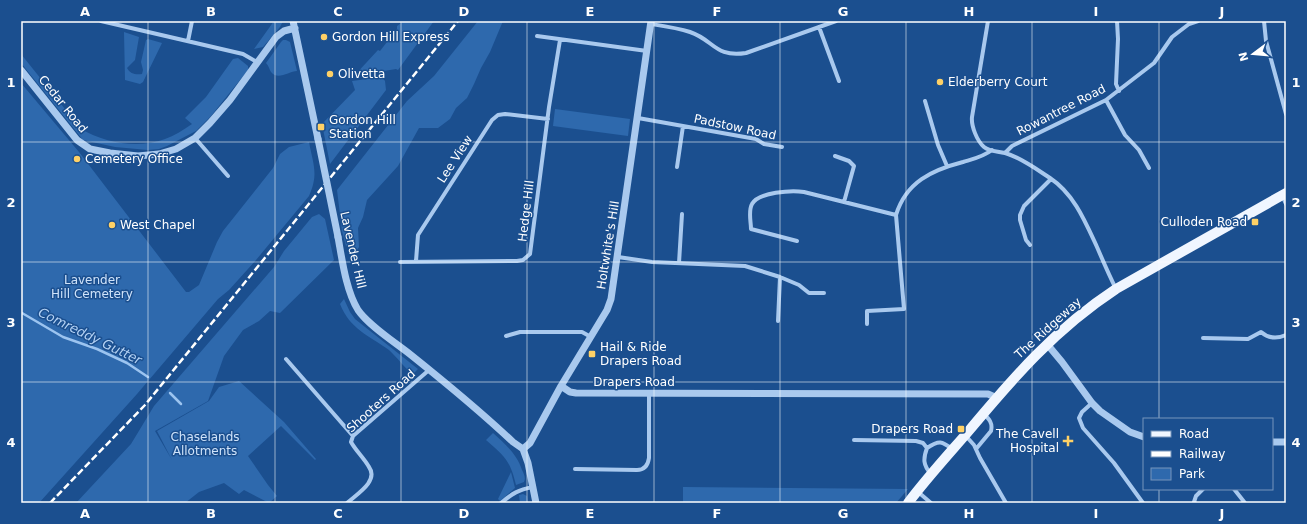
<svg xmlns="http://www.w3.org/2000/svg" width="1307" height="524" font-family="'DejaVu Sans',sans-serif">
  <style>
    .green { fill: #2e69ad }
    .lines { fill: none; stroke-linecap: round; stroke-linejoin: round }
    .stream { stroke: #9cc4f0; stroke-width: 2.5 }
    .minor { stroke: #a9c9ee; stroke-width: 4 }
    .tertiary { stroke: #a9c9ee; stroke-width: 7 }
    .primary { stroke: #f0f6ff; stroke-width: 10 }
    .rail { stroke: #fff; stroke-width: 2.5; stroke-dasharray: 7 3; stroke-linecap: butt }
    .tertiary-bridge { stroke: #a9c9ee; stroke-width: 7 }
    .grid { fill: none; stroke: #fff; stroke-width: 1; stroke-opacity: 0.55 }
    .poi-dot { fill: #ffd166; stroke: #1b4f8f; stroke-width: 1.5 }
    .labels { text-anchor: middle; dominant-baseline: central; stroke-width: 3; stroke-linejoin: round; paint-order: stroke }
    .poi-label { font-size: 12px; fill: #fff; stroke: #1b4f8f; text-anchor: start }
    .street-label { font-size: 12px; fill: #fff; stroke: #1b4f8f }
    .park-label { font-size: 12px; fill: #cfe3fa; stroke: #1b4f8f }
    .water-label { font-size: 13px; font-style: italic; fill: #b5d3f5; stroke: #1b4f8f }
    .neatline { fill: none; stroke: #fff; stroke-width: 1.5 }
    .grid-label { font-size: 13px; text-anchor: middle; font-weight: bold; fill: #fff }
  </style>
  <rect width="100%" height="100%" fill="#1b4f8f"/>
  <!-- green -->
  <path class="green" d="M274 21H283L280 27 263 47 254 49Z
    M404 21H434L398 70 396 69 354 76 378 50 380 51 397 29V26Z
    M478 21H503L490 52 481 68 474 84 467 98 456 108 450 119 438 128H419L398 166 367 200 363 217 358 228 359 247 357 250 346 246 342 231 337 190 407 101 434 76Z
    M124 32 139 37 135 60 127 68C130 74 136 75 142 74L143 70 141 62 146 40 148 39 162 43 143 82 140 84 125 80Z
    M283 40H286L290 42 297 71C289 71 278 81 271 72 269 69 269 66 266 63L281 42Z
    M21 54 81 129C105 143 138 149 165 139 174 136 183 130 192 124L185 118 206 97 233 59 238 58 248 66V70L211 116 196 131 167 146 159 149 148 150 115 147 83 140 21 63Z
    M382 77 385 81 386 90 330 164 322 124 355 90 352 81Z
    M21 83 79 152 186 292H189L199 285 217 242 223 231 273 168 280 154 289 147 309 142C313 164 319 174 309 196L256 260 229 290 218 299 137 394 39 503H21Z
    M555 109 630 119 628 136 553 126Z
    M319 214 325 219 334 260 280 313 270 311 259 321 243 330 224 356 208 401 155 431 172 460 157 431 209 401 219 387 239 381 284 422 316 459 315 460 281 426 248 456 268 485 277 496 269 503 244 490 239 494 224 483 199 492 185 503H76L131 444 154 406 274 267 284 251 312 217Z
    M344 299 350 312 355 319 418 369 413 374C406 370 397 357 389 350 368 335 350 329 340 304Z
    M493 433C505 444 517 454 522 470 524 474 526 478 524 482L516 485C510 460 505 457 486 440Z
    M511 472 515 488 500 501 498 499Z
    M683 487 908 489 896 503H683Z
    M523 494 527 496 528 503H520L519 495Z"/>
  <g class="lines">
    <!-- stream -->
    <path class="stream" d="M22 313 63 337 97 349 127 363 148 377
      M170 393 181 404"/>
    <!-- minor -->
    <path class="minor" d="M101 21 243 54 257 62
      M988 21 972 117C971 126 977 141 984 147 990 152 998 151 1005 153 1020 157 1036 169 1050 178 1074 194 1085 221 1097 247 1103 261 1109 275 1116 289
      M1117 21 1118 39 1116 84 1119 91
      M1264 21 1266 41 1286 114
      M651 24C664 26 678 28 690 32 714 40 715 58 746 53L836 21
      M819 27 839 81
      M537 36 647 51
      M188 41 192 21
      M1106 100 1125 135 1139 150 1149 168
      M925 101 938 145 947 166
      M638 118 756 139 764 144 782 147
      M195 138 228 176
      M1005 153 1012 146 1106 100 1154 63 1172 37 1189 24 1198 21
      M835 156 849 161 854 166 844 202
      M677 167 683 126
      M1282 195 1286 204
      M797 241 751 229C751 222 748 211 752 204 758 192 792 190 804 192L896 215
      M1030 245 1026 240 1020 220V215L1024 206 1051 179
      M618 257 652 262 745 266 780 277 799 285 809 293H824
      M416 261 418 235 492 120 498 115 505 114 548 119
      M400 262 517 261 523 260 530 254 549 107 560 40
      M679 263 682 214
      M778 321 780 277
      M867 324V311L904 309 896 215C906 182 932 170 963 162 973 159 983 157 992 150
      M506 336 520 332H582L591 337
      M1203 338 1248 339 1261 332C1269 339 1277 339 1286 335
      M286 359 353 436
      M1092 403 1082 412 1079 418 1083 428 1114 463 1143 503
      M965 435 974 445 980 458 1006 503
      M854 440 916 441 923 443 927 448
      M976 449 991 431C993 423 989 419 984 414
      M575 469 637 470C645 470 648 465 649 458V393
      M931 474C923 465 923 459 927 448 939 440 942 441 952 449
      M1234 489 1245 503
      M917 491 931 503
      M347 503C357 494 379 481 369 467 364 458 356 451 351 442L353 436 429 370
      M501 503C513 493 518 490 533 487
      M1195 503 1194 502 1196 496 1203 489"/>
    <!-- tertiary -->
    <path class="tertiary" d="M293 21 318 139
      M21 70 77 140 90 149 110 153 138 156 159 154 176 149 195 138 210 123 230 100 276 37 284 31 295 28
      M338 237C342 259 346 291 358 310 369 326 396 343 411 355 446 383 481 412 513 442L523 449 528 463 536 503
      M1047 344 1062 362 1092 403 1100 411 1130 432 1144 437
      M561 386 570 392 576 393 988 394 997 398
      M1272 442H1286
      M523 449 530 443 561 386 607 310 611 299 651 21"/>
    <!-- primary -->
    <path class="primary" d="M908 503C926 479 947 456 967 433 1013 378 1055 329 1116 289L1286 193"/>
    <!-- rail -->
    <path class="rail" d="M50 503 145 405 458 21"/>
    <!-- tertiary-bridge -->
    <path class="tertiary-bridge" d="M318 139 338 237"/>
  </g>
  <!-- grid -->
  <path class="grid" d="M148 21V503M275 21V503M401 21V503M527 21V503M654 21V503M780 21V503M906 21V503M1032 21V503M1159 21V419M21 142H1286M21 262H1286M21 382H1286M1159 489V503"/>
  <!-- markers -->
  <g class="poi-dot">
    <circle cx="324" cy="37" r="4"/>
    <circle cx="330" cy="74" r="4"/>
    <circle cx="940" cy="82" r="4"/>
    <rect x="317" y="123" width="8" height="8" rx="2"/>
    <circle cx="77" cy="159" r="4"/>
    <rect x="1251" y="218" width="8" height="8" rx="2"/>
    <circle cx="112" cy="225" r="4"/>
    <rect x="588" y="350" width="8" height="8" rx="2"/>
    <rect x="957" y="425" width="8" height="8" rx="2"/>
    <path d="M1066 435h4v4h4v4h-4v4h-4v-4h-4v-4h4z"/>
  </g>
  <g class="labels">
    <!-- poi labels -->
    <g class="poi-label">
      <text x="332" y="37">Gordon Hill Express</text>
      <text x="338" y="74">Olivetta</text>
      <text x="948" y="82">Elderberry Court</text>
      <text x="329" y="120">Gordon Hill<tspan x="329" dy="14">Station</tspan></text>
      <text x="85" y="159">Cemetery Office</text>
      <text x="1247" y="222" text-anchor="end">Culloden Road</text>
      <text x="120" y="225">West Chapel</text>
      <text x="600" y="347">Hail &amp; Ride<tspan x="600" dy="14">Drapers Road</tspan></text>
      <text x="953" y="429" text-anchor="end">Drapers Road</text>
      <text x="1059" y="434" text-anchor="end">The Cavell<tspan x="1059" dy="14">Hospital</tspan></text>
    </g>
    <!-- street labels -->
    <g class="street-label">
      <text transform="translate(63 104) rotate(51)">Cedar Road</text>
      <text transform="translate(1061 110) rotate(-27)">Rowantree Road</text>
      <text transform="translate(735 127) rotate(12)">Padstow Road</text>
      <text transform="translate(455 159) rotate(-57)">Lee View</text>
      <text transform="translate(526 211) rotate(-83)">Hedge Hill</text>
      <text transform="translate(608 245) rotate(-81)">Holtwhite's Hill</text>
      <text transform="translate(353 250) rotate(77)">Lavender Hill</text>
      <text transform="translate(1048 328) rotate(-42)">The Ridgeway</text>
      <text x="634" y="382">Drapers Road</text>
      <text transform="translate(381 401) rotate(-42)">Shooters Road</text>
    </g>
    <!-- park labels -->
    <g class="park-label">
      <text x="92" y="280">Lavender<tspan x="92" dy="14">Hill Cemetery</tspan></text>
      <text x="205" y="437">Chaselands<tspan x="205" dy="14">Allotments</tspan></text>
    </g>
    <!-- water labels -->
    <g class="water-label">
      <text transform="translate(90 336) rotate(26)">Comreddy Gutter</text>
    </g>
  </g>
  <!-- border -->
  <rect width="1307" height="524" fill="none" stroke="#1b4f8f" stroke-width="44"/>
  <!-- legend -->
  <rect x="1143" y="418" width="130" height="72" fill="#1b4f8f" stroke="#7695bc"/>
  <rect x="1151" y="431" width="20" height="6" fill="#f0f6ff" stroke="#7695bc"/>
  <text x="1179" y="438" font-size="12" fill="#ffffff">Road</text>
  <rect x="1151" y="451" width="20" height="6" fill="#ffffff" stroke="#7695bc"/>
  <text x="1179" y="458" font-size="12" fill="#ffffff">Railway</text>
  <rect x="1151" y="468" width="20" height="12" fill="#2e69ad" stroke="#7695bc"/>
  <text x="1179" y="478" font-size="12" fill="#ffffff">Park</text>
  <!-- north arrow -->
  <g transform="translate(1253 54) rotate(254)" stroke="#1b4f8f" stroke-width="3" paint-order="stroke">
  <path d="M0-3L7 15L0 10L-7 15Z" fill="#ffffff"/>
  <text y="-6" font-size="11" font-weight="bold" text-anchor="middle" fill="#ffffff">N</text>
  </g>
  <rect x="22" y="22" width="1263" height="480" class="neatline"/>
  <g class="grid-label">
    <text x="85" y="16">A</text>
    <text x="211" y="16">B</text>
    <text x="338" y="16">C</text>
    <text x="464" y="16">D</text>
    <text x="590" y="16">E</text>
    <text x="717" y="16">F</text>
    <text x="843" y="16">G</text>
    <text x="969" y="16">H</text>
    <text x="1096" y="16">I</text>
    <text x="1222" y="16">J</text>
    <text x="11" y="87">1</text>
    <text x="1296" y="87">1</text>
    <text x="11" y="207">2</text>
    <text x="1296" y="207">2</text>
    <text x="11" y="327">3</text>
    <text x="1296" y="327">3</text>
    <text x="11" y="447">4</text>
    <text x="1296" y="447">4</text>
    <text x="85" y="518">A</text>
    <text x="211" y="518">B</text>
    <text x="338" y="518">C</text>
    <text x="464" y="518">D</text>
    <text x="590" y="518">E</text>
    <text x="717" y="518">F</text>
    <text x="843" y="518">G</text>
    <text x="969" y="518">H</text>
    <text x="1096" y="518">I</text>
    <text x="1222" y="518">J</text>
  </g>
</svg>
